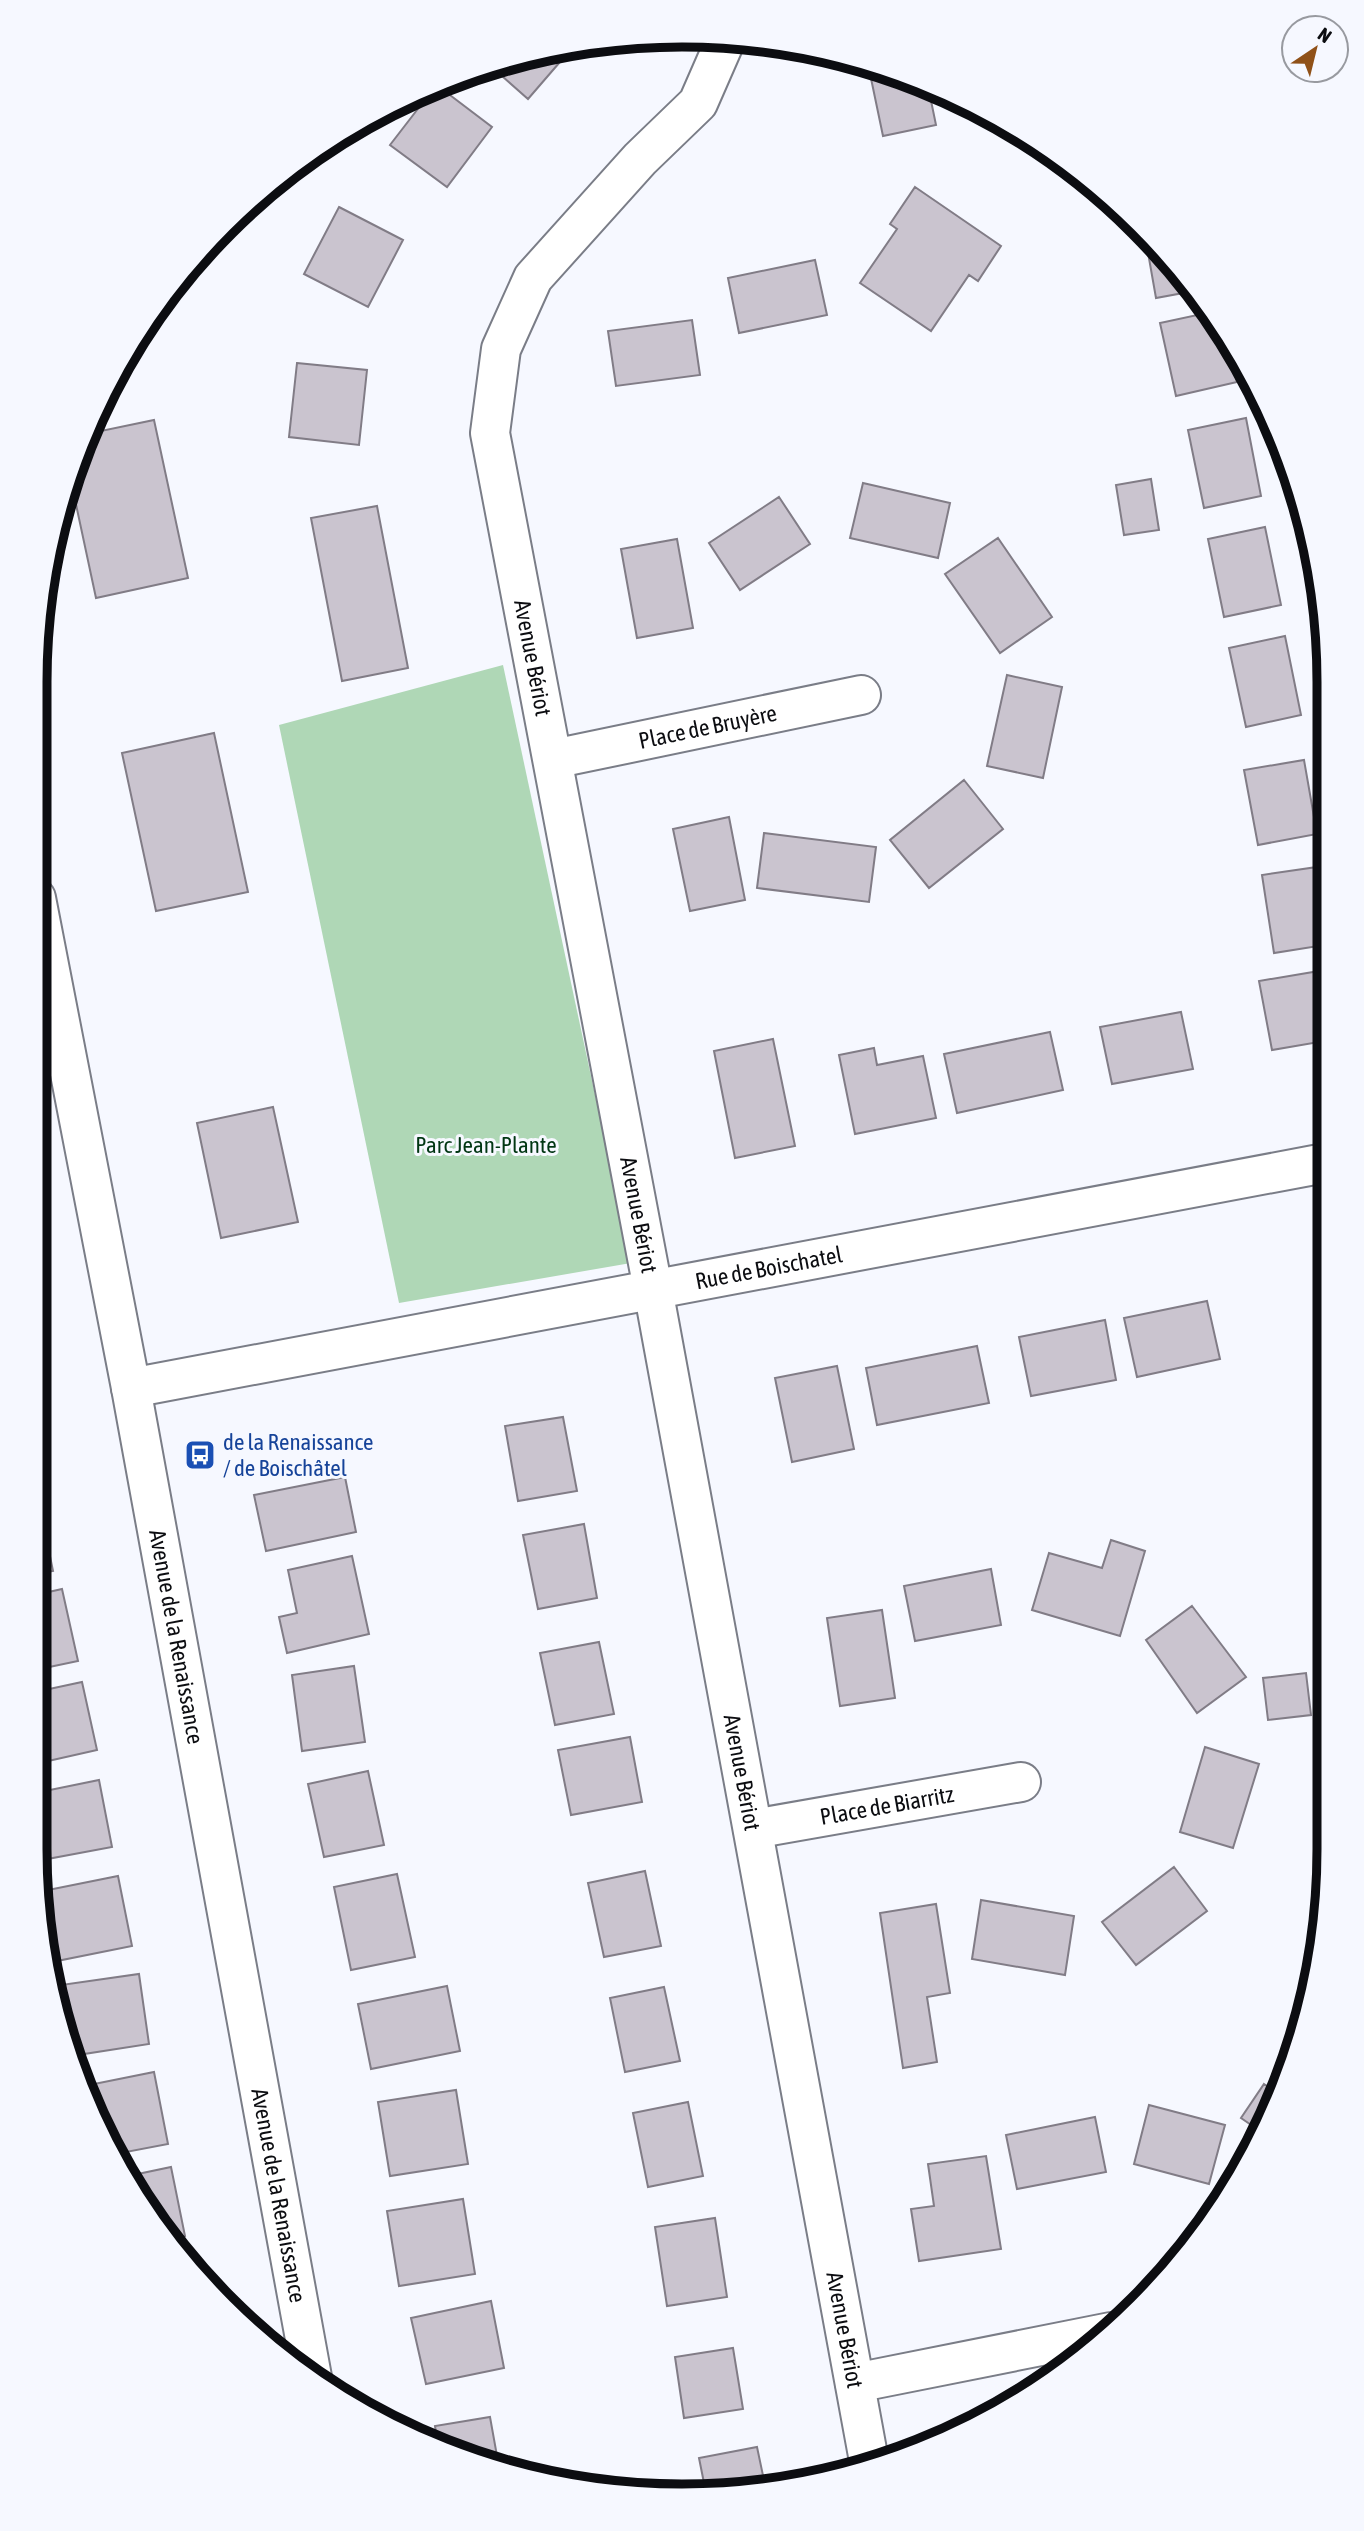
<svg xmlns="http://www.w3.org/2000/svg" width="1364" height="2531" font-family="'Asap Condensed',sans-serif">
  <style>
    .green { fill: #afd7b6 }
    .building { fill: #cac4cf; stroke: #817c86; stroke-width: 2 }
    .lines { fill: none; stroke-linecap: round; stroke-linejoin: round }
    .minor-casing { stroke: #7a7d87; stroke-width: 42 }
    .minor { stroke: #fff; stroke-width: 38 }
    .labels { text-anchor: middle; dominant-baseline: central; stroke-width: 6; stroke-linejoin: round; paint-order: stroke }
    .street-label { font-size: 23px; fill: #0c0d11; stroke: #f6f8ff }
    .park-label { font-size: 23px; fill: #003613; stroke: #f6f8ff }
    .transit-label { font-size: 23px; fill: #164399; stroke: #f6f8ff; text-anchor: start }
    .rim { fill: none; stroke: #0c0d11; stroke-width: 9 }
  </style>
  <rect width="100%" height="100%" fill="#f6f8ff"/>
  <!-- green -->
  <path class="green" d="M503 665 631 1263 399 1303 279 725Z"/>
  <!-- building -->
  <path class="building" d="M572 48 528 99 494 69 499 63 514 57Z
    M868 64 890 69 928 86 936 125 883 136Z
    M438 86 492 127 447 187 390 145 434 88Z
    M915 187 1001 246 978 281 969 275 931 331 860 283 897 229 890 224Z
    M339 207 403 240 368 307 304 274Z
    M1144 230 1194 291 1156 298Z
    M815 260 827 315 739 333 728 278Z
    M1211 312 1220 323 1228 339 1237 382 1176 396 1160 323Z
    M692 320 700 375 616 386 608 331Z
    M297 363 367 370 359 445 289 437Z
    M1246 418 1261 496 1204 508 1188 430Z
    M154 420 188 578 96 598 71 481 91 433Z
    M1151 479 1159 530 1124 535 1116 485Z
    M863 483 950 503 938 558 850 538Z
    M779 497 810 544 740 590 709 543Z
    M377 506 408 668 342 681 311 518Z
    M1265 527 1281 605 1224 617 1208 539Z
    M998 538 1052 617 1000 653 945 574Z
    M677 539 693 628 637 638 621 549Z
    M1285 636 1301 715 1246 727 1229 648Z
    M1007 675 1062 687 1043 778 987 766Z
    M214 733 248 892 156 911 122 753Z
    M1304 760 1317 834 1258 845 1244 770Z
    M964 780 1003 829 929 888 890 840Z
    M729 817 745 900 690 911 673 829Z
    M764 833 876 847 869 902 757 888Z
    M1324 866 1325 945 1274 953 1262 875Z
    M1325 970V1041L1272 1050 1259 981Z
    M1181 1012 1193 1069 1112 1084 1100 1027Z
    M1050 1032 1063 1090 957 1113 944 1054Z
    M773 1039 795 1146 735 1158 714 1051Z
    M874 1048 877 1065 923 1056 936 1118 855 1134 839 1055Z
    M273 1107 298 1222 221 1238 197 1123Z
    M1207 1301 1220 1359 1137 1377 1124 1318Z
    M1105 1320 1116 1380 1031 1396 1019 1337Z
    M977 1346 989 1403 877 1425 866 1368Z
    M837 1366 854 1449 792 1462 775 1378Z
    M563 1417 577 1491 518 1501 505 1426Z
    M345 1477 356 1532 266 1551 254 1495Z
    M41 1512 53 1571 35 1574V1514Z
    M584 1524 597 1598 538 1609 523 1535Z
    M1111 1540 1145 1551 1120 1636 1032 1610 1049 1553 1102 1568Z
    M352 1556 369 1634 287 1653 279 1617 297 1613 288 1570Z
    M991 1569 1001 1625 915 1641 904 1586Z
    M62 1589 78 1661 35 1670V1595Z
    M1192 1606 1246 1677 1197 1713 1146 1640Z
    M882 1610 895 1698 840 1706 827 1618Z
    M599 1642 614 1714 555 1725 540 1653Z
    M354 1666 365 1742 302 1751 292 1675Z
    M1306 1673 1311 1715 1268 1720 1263 1678Z
    M82 1682 97 1750 35 1764V1692Z
    M630 1737 642 1802 571 1815 558 1750Z
    M1205 1747 1259 1764 1233 1848 1180 1832Z
    M368 1771 384 1845 324 1857 308 1784Z
    M99 1780 112 1847 42 1860 35 1824V1793Z
    M1174 1867 1207 1911 1136 1965 1102 1922Z
    M645 1871 661 1946 604 1957 588 1883Z
    M397 1874 415 1957 351 1970 334 1887Z
    M118 1876 132 1946 57 1961 43 1891Z
    M981 1900 1074 1916 1065 1975 972 1959Z
    M936 1904 950 1993 927 1997 937 2062 903 2068 880 1913Z
    M139 1974 149 2044 71 2056 61 1985Z
    M447 1986 460 2051 371 2069 358 2004Z
    M664 1987 680 2061 625 2072 610 1998Z
    M154 2072 168 2144 121 2153 92 2100 89 2085Z
    M1264 2084 1276 2092 1260 2131 1241 2118Z
    M456 2090 468 2164 390 2176 378 2102Z
    M688 2102 703 2176 648 2187 633 2113Z
    M1149 2105 1225 2125 1209 2184 1134 2164Z
    M1095 2117 1106 2172 1017 2189 1006 2135Z
    M986 2156 1001 2249 919 2261 911 2209 934 2206 928 2164Z
    M171 2167 185 2236 167 2240 133 2175Z
    M463 2199 475 2274 399 2286 387 2211Z
    M715 2218 727 2297 667 2306 655 2227Z
    M491 2301 504 2368 426 2384 411 2318Z
    M733 2348 743 2409 684 2418 675 2357Z
    M490 2417 499 2467 437 2439 435 2426Z
    M757 2447 765 2485 725 2495 706 2493 699 2458Z"/>
  <g class="lines">
    <!-- minor casing -->
    <g class="minor-casing">
      <g id="minor">
        <path id="s1" d="M726 39 698 103 640 159 533 278 501 349 490 433 653 1289 869 2461"/>
        <path id="s2" d="M553 759 861 695"/>
        <path id="s3" d="M36 898 131 1388 312 2377"/>
        <path id="s4" d="M131 1388 1325 1163"/>
        <path id="s5" d="M753 1829 1021 1782"/>
        <path d="M855 2383 1111 2332"/>
      </g>
    </g>
    <!-- minor -->
    <use href="#minor" class="minor"/>
  </g>
  <!-- icons -->
  <defs>
    <g id="bus-square" transform="scale(1.575)"><rect x="-9" y="-9" width="18" height="18" rx="4" fill="#1a4fb4" stroke="#f6f8ff"/><path d="M-5-6H5V4H4V6H2V4H-2V6H-4V4H-5ZM-3.5-4V0h7V-4ZM-3.5 1.2v1.5H-2V1.2ZM2 1.2v1.5H3.5V1.2Z" fill="#fff"/></g>
  </defs>
  <g fill-rule="evenodd">
    <use href="#bus-square" x="200" y="1455"/>
  </g>
  <g class="labels">
    <!-- street labels -->
    <g class="street-label">
      <text stroke="none"><textPath href="#s1" startOffset="702">Avenue Bériot</textPath></text>
      <text stroke="none"><textPath href="#s2" startOffset="158">Place de Bruyère</textPath></text>
      <text stroke="none"><textPath href="#s1" startOffset="1269">Avenue Bériot</textPath></text>
      <text stroke="none"><textPath href="#s4" startOffset="649">Rue de Boischatel</textPath></text>
      <text stroke="none"><textPath href="#s3" startOffset="752">Avenue de la Renaissance</textPath></text>
      <text stroke="none"><textPath href="#s1" startOffset="1836">Avenue Bériot</textPath></text>
      <text stroke="none"><textPath href="#s5" startOffset="136">Place de Biarritz</textPath></text>
      <text stroke="none"><textPath href="#s3" startOffset="1320">Avenue de la Renaissance</textPath></text>
      <text stroke="none"><textPath href="#s1" startOffset="2403">Avenue Bériot</textPath></text>
    </g>
    <!-- park labels -->
    <g class="park-label">
      <text x="486" y="1145">Parc Jean-Plante</text>
    </g>
    <!-- transit labels -->
    <g class="transit-label">
      <text x="223" y="1442">de la Renaissance<tspan x="223" dy="26">/ de Boischâtel</tspan></text>
    </g>
  </g>
  <!-- crop -->
  <path d="M0 0H1364V2531H0ZM682 47H682A635 635 0 0 1 1317 682V1849A635 635 0 0 1 682 2484H682A635 635 0 0 1 47 1849V682A635 635 0 0 1 682 47Z" fill="#f6f8ff" fill-rule="evenodd"/>
  <path class="rim" d="M682 47H682A635 635 0 0 1 1317 682V1849A635 635 0 0 1 682 2484H682A635 635 0 0 1 47 1849V682A635 635 0 0 1 682 47Z"/>
  <!-- north arrow -->
  <g transform="translate(1315 49) rotate(35)"><circle r="33" fill="#f6f8ff" stroke="#989aa0" stroke-width="2"/>
  <path d="M0-5L12 26L0 18L-12 26Z" fill="#905118"/>
  <text y="-10" font-size="19" font-weight="bold" text-anchor="middle" fill="#0c0d11">N</text>
  </g>
</svg>
